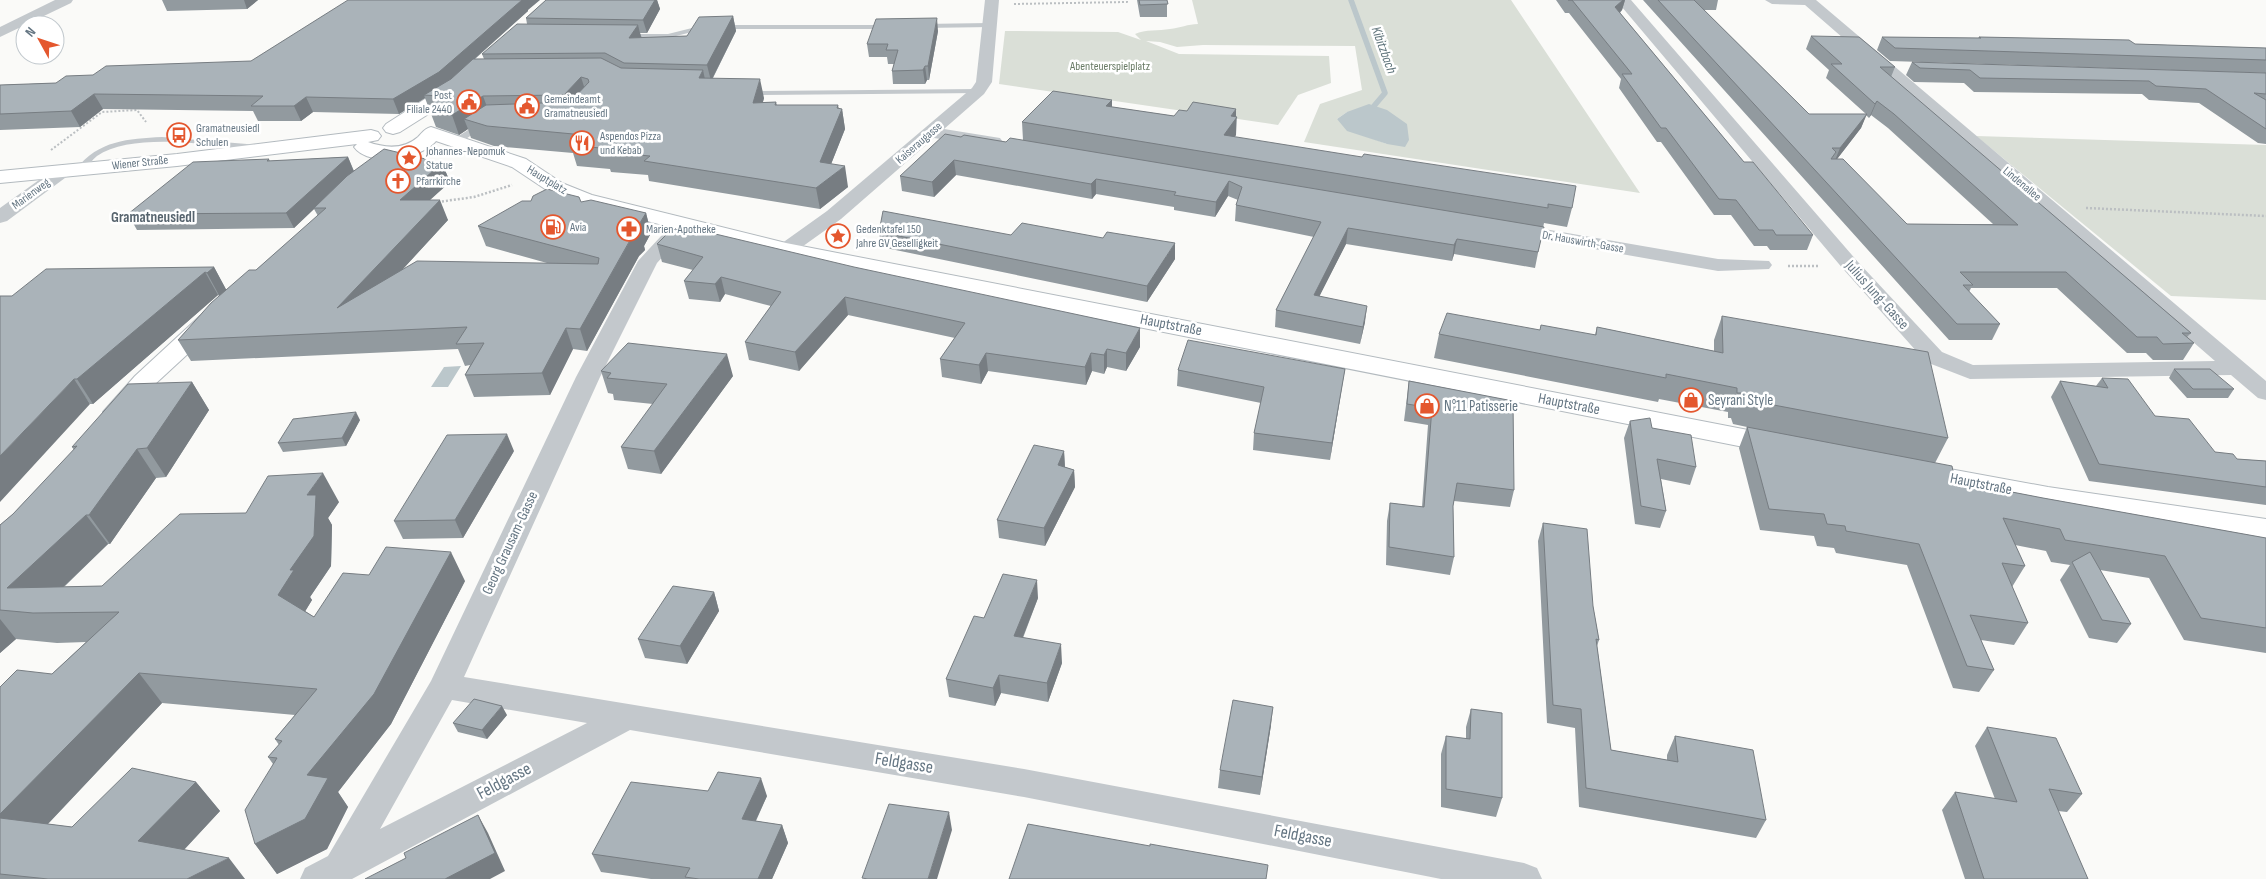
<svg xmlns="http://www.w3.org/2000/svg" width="2266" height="879" font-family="'Sofia Sans Condensed',sans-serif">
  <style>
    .green { fill: #dadfd7; fill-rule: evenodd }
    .water { fill: #bbc7cb }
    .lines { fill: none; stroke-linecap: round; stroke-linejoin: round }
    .stream { stroke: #bbc7cb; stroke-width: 5.5 }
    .secondary-casing { stroke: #b3babf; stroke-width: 2 }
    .path-far1 { stroke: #bbbfc2; stroke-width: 2; stroke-dasharray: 2 2; stroke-linecap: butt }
    .path { stroke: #bbbfc2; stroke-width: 2.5; stroke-dasharray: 2 2; stroke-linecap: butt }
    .service { fill: #c3c8cc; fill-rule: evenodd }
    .minor { fill: #c3c8cc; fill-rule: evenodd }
    .secondary { fill: #fff; fill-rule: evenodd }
    .wall { fill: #929a9f; fill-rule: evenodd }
    .shaded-wall { fill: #777d82 }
    .building { fill: #aab3b9; stroke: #777d82 }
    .labels { text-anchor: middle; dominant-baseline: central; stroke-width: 5; stroke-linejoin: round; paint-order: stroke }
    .far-park-label { font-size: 12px; fill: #687a64; stroke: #fff }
    .far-poi-label { font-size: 12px; fill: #657683; stroke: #fff; text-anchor: start }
    .far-street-label { font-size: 12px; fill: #657683; stroke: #fff }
    .far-water-label { font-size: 14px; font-style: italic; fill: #60757c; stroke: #fff }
    .far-quarter-label { font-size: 15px; font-weight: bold; fill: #57646e; stroke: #fff }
    .street-label { font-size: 15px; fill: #657683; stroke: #fff }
    .poi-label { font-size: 15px; fill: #657683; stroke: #fff; text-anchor: start }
    .near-street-label { font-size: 18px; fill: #657683; stroke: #fff }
  </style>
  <rect width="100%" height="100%" fill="#fafaf8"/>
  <!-- green -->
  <path class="green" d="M1192 0H1511L1640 193 1304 142 1320 104 1362 90 1355 46 1203 45 1177 47 1160 42 1146 41 1179 54 1329 56 1331 83 1298 95 1278 125 999 84 1005 31 1118 32 1141 40 1135 34C1145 29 1159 31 1170 29 1180 28 1188 24 1198 24ZM1347 112 1387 144 1368 137 1337 119Z
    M1976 136 2266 145V300L2171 296Z"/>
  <!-- water -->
  <path class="water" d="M1369 104 1387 110 1407 124 1409 140 1405 147 1387 144 1347 131 1337 119 1347 112Z
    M461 366 448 387H431L444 367Z"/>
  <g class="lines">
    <!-- stream -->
    <path class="stream" d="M1351 0 1385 93 1374 106"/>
    <!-- secondary casing -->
    <g class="secondary-casing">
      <path id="secondary" d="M459 80 465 81 468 85 457 96 400 132 393 134 386 132 383 128 386 124 453 81Z
        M431 127 526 159 562 183 592 195 786 243 1779 436 1789 439 1793 445 1789 451 1779 454 785 257 578 203 548 191 512 167 436 141C421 159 369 168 354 147L357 144 177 166 0 183V171L177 154 371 130 378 132 381 136 378 140 368 142C385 148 403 150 418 137 423 132 424 129 431 127Z
        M209 314 218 316 221 321 218 326 153 386 125 418 116 420 107 418 103 412 135 376 200 316Z
        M1917 463 2048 487 2266 519V539L2048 507 1907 479 1903 472 1907 465Z"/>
    </g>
    <!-- path-far1 -->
    <path class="path-far1" d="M1014 4 1127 2V0
      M51 150 102 112 137 110 146 122"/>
    <!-- path -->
    <path class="path" d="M438 202 474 197 512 185
      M2086 208 2266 216
      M1788 266H1819"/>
    <!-- service -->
    <path class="service" d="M989 23H992V27L922 28 918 26 922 24Z
      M719 25H889L893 27 889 29H719L696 31 668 38H625L621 36 625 34H668L696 27Z
      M978 89H981V93L748 95 744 93 748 91Z
      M479 123 486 125 460 143H454V139Z
      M162 137 258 145 262 148 258 151C216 145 133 131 97 156 92 160 88 166 84 171L76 169C99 140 128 139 162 137Z"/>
    <!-- minor -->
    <path class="minor" d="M55 0H73L71 3 0 37V27Z
      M985 0H999L992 82 984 94 944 129 1000 138 1003 142 1000 146 994 147 934 138 841 219 792 254 785 256 778 254 775 250 778 246 827 211 972 88 976 82Z
      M1616 0H1631L1858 262 1942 352 1973 365 2215 361 1805 5 1772 4 1765 0H1816L2266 381V400L2258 398 2231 375 1970 379 1926 362 1844 270Z
      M63 165 69 167 72 171 69 175 7 221 0 223V208L57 167Z
      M681 220 688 222 691 226 657 263 600 377 464 677 1024 769 1524 863 1537 868 1542 879H1441L1024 797 630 730 352 879H300L305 868 328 856 431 681 576 377 638 261 674 222ZM452 700 587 723 380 829Z
      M1509 223 1718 259 1769 261 1772 265 1769 269 1718 271 1502 233 1499 229 1502 225Z"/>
    <!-- secondary -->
    <use href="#secondary" class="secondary"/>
  </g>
  <!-- wall -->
  <path class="wall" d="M162 0H258L247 9 167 11Z
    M546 0H657L660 9 647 33H640L642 38 687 36 733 16 736 31 713 78 764 98 763 102H776L777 105 842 109 845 129 831 164 848 187 820 209 649 181 648 175 611 172 610 169 577 166 573 153 494 146 471 138 468 129 459 135 436 127 425 98 399 114 313 112 301 121H258L253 111 103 109 80 127 0 130V85L56 83 251 61 528 10V11L475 59H484L482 54 527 24 526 18Z
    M1137 0H1167V17H1140Z
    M1556 0H1625L1622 10 1620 13 1744 162 1813 235 1807 250H1770L1767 246H1754L1731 215H1714L1661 142H1657L1619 88 1621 79 1569 13H1565Z
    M1643 0H1718L1716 10H1704L1809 114H1866L1826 78 1829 70 1806 49 1811 36 1895 67 1891 77 2191 333 2187 337 2194 343 2183 360H2153L2146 353H2127L2057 288H1971L1969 292 2000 324 1992 340H1949ZM1866 115 1869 118 1871 115 1888 128 1993 224H1907L1837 159 1861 128Z
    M938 31 929 80H927L925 84H893L892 71 894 64H888L887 57H869L867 44Z
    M1882 37 1978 38 1979 37 2135 44 2266 48V73L1890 61 1877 50Z
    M1912 62 2266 73V144L2258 143 2199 103 2149 100 2142 94 1974 92 1964 83 1914 82 1906 75Z
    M1112 107 1174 116 1237 117 1236 135 1234 137 1572 208 1567 227 1544 223 1535 268 1454 254 1452 261 1346 244 1319 296 1365 322 1360 344 1275 327 1276 310 1314 237 1235 221 1236 205 1238 200 1228 196 1215 217 1174 210V207L1096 194 1092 199 956 175 934 197 902 191 900 176 961 137 1006 142 1023 140 1022 122Z
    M348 157 354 171 442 163 450 182 429 200 448 220 401 271 547 263 486 246 478 226 581 202 646 213 651 233 644 246 645 250 639 256 587 351 573 349 550 395 474 397 465 375 470 365 465 366 458 349 191 361 178 340 219 296 218 295 93 404H90L12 296 214 267 226 290 256 270 318 216 314 209 294 228 137 230 128 214 269 159 270 161Z
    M879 232 1011 235 1175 259 1147 302 881 247Z
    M657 244 1140 347 1126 371 1107 367 1104 374 1092 371 1086 385 988 371 981 384 942 377 940 359 955 338 848 315 799 371 749 360 745 342 771 306 725 294 720 302 689 299 684 281 693 270 662 262Z
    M1722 316 1948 438 1935 463 1955 481 2043 498 2266 538V653L2184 640 2149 578 2100 570 2131 624 2117 643 2089 638 2060 580 2070 565 2051 562 2046 551 2015 545 2025 566 2012 587 2028 623 2014 645 1981 640 1994 670 1979 692 1953 688 1907 565 1836 553 1834 548 1817 546 1814 536 1760 530 1739 448 1747 427 1733 424 1731 418H1728V412L1659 399 1658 402 1434 358 1439 334 1540 330 1595 335 1597 327 1714 351V340Z
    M1345 369 1330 460 1253 450 1254 433 1261 403 1177 386 1178 370Z
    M2174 369 2234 389 2228 398H2187L2169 378Z
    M601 371 733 376 661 474 628 469 621 447 653 404 614 400 613 394 608 393Z
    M2102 378 2155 416 2215 452 2237 459 2266 461V505L2089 481 2051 397 2060 381 2096 386Z
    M1409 381 1514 490 1510 507 1454 501 1453 506 1454 557 1450 575 1386 565 1387 521 1390 503 1422 507 1428 425 1404 421Z
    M192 382 209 410 166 477 156 478 110 544H108L64 587 102 586 246 513 339 502 328 518 332 525 331 566 310 597 312 600 305 611 314 617 465 581 391 724 338 792 348 807 327 849 277 874 255 844 273 764 268 757 279 745 275 739 295 715 162 703 48 824 72 827 196 782 220 811 184 850 245 879H0V687L52 674 86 642 57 643 16 639 0 653V525L13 514 74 450 72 447Z
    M360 420 346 446 283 452 278 443Z
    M1630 421 1652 428 1696 467 1690 485 1661 479 1666 511 1660 528 1635 524 1624 438Z
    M514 451 463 538 403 539 394 521Z
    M1064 451 1065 467 1074 470 1075 487 1045 546 999 538 997 520Z
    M1543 523 1593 606 1599 640 1597 646 1611 750 1667 760V755L1675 736 1766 820 1756 838 1579 807 1575 728 1547 723 1538 541Z
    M714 592 719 611 687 664 645 658 638 639Z
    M1038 598 1023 638 1062 663 1048 702 1001 693 995 706 949 697 946 679 984 618Z
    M1471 709 1502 798 1496 817 1441 807V754L1446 736 1466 739V727Z
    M507 715 487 739 458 732 453 723Z
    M1271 725 1260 795 1218 788 1220 770Z
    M1987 727 2082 794 2067 812 2058 811 2088 879H1965L1942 810 1955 792 1995 799 1975 746Z
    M708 791 767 796 756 821 782 825 788 843 772 879H651L601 872 592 854Z"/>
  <!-- shaded-wall -->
  <path class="shaded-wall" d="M244 0H258L247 9Z
    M522 0H540L528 10V11L444 86 424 95 425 98 399 114 393 99Z
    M655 0H657L660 9 647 33 643 20Z
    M1623 0H1625L1622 10 1612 19 1615 7Z
    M733 16 736 31 711 81 707 65Z
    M937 18 938 31 929 80 928 66Z
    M638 25 642 41 629 38Z
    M925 66 927 80 925 84 923 70Z
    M703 70 707 89 699 78Z
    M581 77 587 96 570 114 564 95Z
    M760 79 764 98 757 122 753 103Z
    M94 94 103 109 80 127 71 111Z
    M483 96 490 115 464 119 468 129 459 135 452 115Z
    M306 97 313 112 301 121 294 106Z
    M1112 100V117L1106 106Z
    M1877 101 1871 115 1869 118 1875 104Z
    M838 105 840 115 842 109 845 129 824 182 820 162Z
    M1236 109V135L1223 154 1224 135 1231 116Z
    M1867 114 1861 128 1834 163 1840 148Z
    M348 157 354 172 314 208V209L294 228 286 213Z
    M954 160 956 175 934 197 932 182Z
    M442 163 450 182 408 220 400 200Z
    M845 166 848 187 820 209 816 188Z
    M1096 179V194L1092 199 1091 184Z
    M1229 181 1228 196 1215 217 1216 202Z
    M440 200 448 220 347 330 337 308Z
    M646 213 651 233 644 246 645 250 639 256 587 351 580 329Z
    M1348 228 1346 244 1312 311 1314 295Z
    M1457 239 1454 254 1452 261 1454 245Z
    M1175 243V259L1147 302V286Z
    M214 267 227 291 220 297 207 273Z
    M205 272 218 295 93 404 77 379Z
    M721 277 725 294 720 302 715 284Z
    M845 297 848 315 799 371 795 352Z
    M1367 306 1365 322 1360 344 1363 327Z
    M566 328 573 349 550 395 542 373Z
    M1140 328V347L1126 371V353Z
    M1107 349V367L1104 374V355Z
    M986 353 988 371 981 384 979 365Z
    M1091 353 1092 371 1086 385 1085 367Z
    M727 354 733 376 661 474 654 451Z
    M1345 369 1342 386 1330 460 1332 443Z
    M74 379 90 404 0 502V456Z
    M192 382 209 410 166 477 147 448Z
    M356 412 360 420 346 446 342 438Z
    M507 434 514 451 463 538 455 520Z
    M137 449 156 478 110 544 89 515Z
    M1064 451 1065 469 1058 465Z
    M1074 470 1075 487 1045 546 1044 528Z
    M323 473 339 502 328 518 332 525 331 566 310 597 312 600 297 625 278 595 290 570 307 495Z
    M86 515 108 544 36 613 7 588Z
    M451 552 465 581 391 724 338 792 348 807 327 849 277 874 255 844 307 775Z
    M1037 580 1038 598 1016 654 1014 636Z
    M714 592 719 611 687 664 680 646Z
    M0 619 16 639 0 653Z
    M1061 644 1062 663 1048 702 1047 683Z
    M139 673 162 703 25 848 0 822V814Z
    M999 675 1001 693 995 706 993 688Z
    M502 706 507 715 487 739 482 730Z
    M1273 707 1271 725 1260 795 1262 777Z
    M761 778 767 796 748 837 742 819Z
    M196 782 220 811 164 871 138 841Z
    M949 812 952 830 937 879H928Z
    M478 815 488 833 505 871 490 879H445Z
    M782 825 788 843 772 879H758Z
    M229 858 245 879H187Z"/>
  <!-- building -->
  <path class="building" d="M348 0H522L439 72 393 99 306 97 294 106H251L263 96 94 94 71 111 0 114V85L56 83 66 76 93 75 106 66 251 61Z
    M546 0H655L643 20 526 18Z
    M1139 0H1167L1168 4 1140 5Z
    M1568 0H1623L1615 7 1744 162H1753L1813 235H1776L1773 230H1759L1736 200 1719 199 1666 128H1661L1622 74H1632L1572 0Z
    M1658 0H1694L1809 114H1867L1840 148H1832L1836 152 1831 159H1843L1907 224 2018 225 1894 114 1877 101 1875 104 1831 64H1842L1811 36 1859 37 1895 67H1880L2191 333H2182L2194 343 2163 344 2157 337H2137L2066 272H1960L1973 285H1963L2000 324H1957Z
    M733 16 707 65 624 63 605 53 482 54 517 24 638 25 629 38 687 36 699 17Z
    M937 18 928 66H925L923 70 892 71 898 50H886L888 44H867L876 19Z
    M1882 37 1981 38 1979 37 2129 40 2135 44 2266 48V60L1895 48Z
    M601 58 621 68 703 70 699 78 760 79 753 103 776 102 775 105H838L837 108 842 109 820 162 845 166 816 188 644 161 650 156 605 152 610 149 571 145 584 135 487 126 464 119 486 105 570 102 589 82 588 79 581 77 564 95 483 96 452 115 429 107 439 96 424 95 451 79 473 59Z
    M1912 62 2266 73V94L2254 93 2266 100V129L2206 89 2156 86 2149 81 1980 78 1970 70 1920 68Z
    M1053 91 1112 100 1106 106 1174 116 1179 110 1187 111 1193 102 1236 109 1231 116 1237 117 1224 135 1362 157 1364 154 1576 186 1572 208 1548 204V208L1022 122Z
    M945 134 961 137 964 135 1006 142 1010 138 1544 227 1538 252 1457 239 1454 245 1348 228 1314 295 1367 306 1363 327 1276 310 1321 222 1236 205 1242 187 1229 181 1216 202 1174 195 1176 192 1096 179 1091 184 954 160 932 182 900 176Z
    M384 149 442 163 400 200H440L337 308 417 261 598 264 599 258 478 226 522 201H531L533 196 547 189 579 197 581 202 591 200 646 213 635 231 640 230 633 235 580 329 566 328 542 373 465 375 484 343 456 344 467 327 178 340 211 303 249 270H256L326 208H314L347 176Z
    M348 157 286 213 128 214 193 162 269 159 267 161Z
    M883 211 1011 235 1022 223 1103 238 1107 232 1175 243 1147 286 879 232Z
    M686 227 854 267 1140 328 1126 353 1107 349 1104 355 1091 353 1085 367 986 353 979 365 940 359 965 323 845 297 795 352 745 342 781 292 721 277 715 284 684 281 703 257 657 244 672 229Z
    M214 267 207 273 205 272 77 379H74L0 456V296H12L46 269Z
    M1447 313 1540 330 1541 325 1596 335 1597 327 1723 353 1722 316 1928 352 1948 438 1742 399 1741 393H1737V388L1666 374V378L1439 334Z
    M1188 340 1345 369 1332 443 1254 433 1264 387 1178 370Z
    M628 343 727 354 654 451 621 447 667 384 607 378 611 373 601 371Z
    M2174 369H2210L2234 389H2193Z
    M2102 378 2128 379 2155 416 2189 419 2215 452 2233 454 2237 459 2266 461V487L2099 464 2060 381 2108 388Z
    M1409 381 1513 401 1514 490 1457 483 1453 506 1454 557 1389 547 1390 503 1424 507 1432 408 1407 404Z
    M192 382 147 448 137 449 89 515H86L7 588 102 586 180 514 246 513 268 476 323 473 307 495H316L314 536 290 570H294L278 595 314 617 343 573 369 575 386 547 451 552 374 694 307 775 328 778 305 819 255 844 245 810 277 758 268 757 282 741 275 739 317 689 139 673 0 814V687L17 670 52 674 119 612 33 613 0 610V525L13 514 77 446 72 447 128 384Z
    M356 412 342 438 278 443 293 419Z
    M1650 418 1652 428 1691 435 1696 467 1657 459 1666 511 1641 506 1630 421Z
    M1747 427 1952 466 1955 481 2043 498 2266 538V628L2201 618 2165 556 2065 540 2060 529 2003 518 2025 566 2002 563 2028 623 1970 615 1994 670 1967 666 1919 544 1846 531 1845 526 1827 524 1824 514 1769 509Z
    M507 434 455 520 394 521 447 435Z
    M1034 445 1064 451 1058 465 1074 470 1044 528 997 520Z
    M1543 523 1587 529 1593 606 1599 640 1596 639 1611 750 1678 762 1675 736 1753 750 1766 820 1586 788 1581 709 1553 705Z
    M2090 552 2131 624 2102 620 2072 562Z
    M1003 574 1037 580 1014 636 1061 644 1047 683 999 675 993 688 946 679 974 616 984 618Z
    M673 586 714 592 680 646 638 639Z
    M474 699 502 706 482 730 453 723Z
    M1233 700 1273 707 1262 777 1220 770Z
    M1471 709 1502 713V798L1446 789V736L1470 739Z
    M1987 727 2056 738 2082 794 2049 789 2088 879H1984L1955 792 2017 802Z
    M132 768 196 782 138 841 229 858 187 879H48L0 874V818L72 827Z
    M718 772 761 778 742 819 782 825 758 879H699L685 877 690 868 592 854 631 782 708 791Z
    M889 804 949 812 928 879H868L862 878Z
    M478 815 495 853 445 879H365L406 858 404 853Z
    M1028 824 1150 846V844L1268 865 1266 879H1009Z"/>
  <!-- icons -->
  <defs>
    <g id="civic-ring" transform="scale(1.25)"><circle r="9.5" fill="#fff" stroke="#e4572e" stroke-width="1.5"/><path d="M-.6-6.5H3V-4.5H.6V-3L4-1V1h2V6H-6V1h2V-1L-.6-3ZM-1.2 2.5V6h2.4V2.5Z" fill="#e4572e"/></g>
    <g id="bus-ring" transform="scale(1.25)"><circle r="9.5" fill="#fff" stroke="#e4572e" stroke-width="1.5"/><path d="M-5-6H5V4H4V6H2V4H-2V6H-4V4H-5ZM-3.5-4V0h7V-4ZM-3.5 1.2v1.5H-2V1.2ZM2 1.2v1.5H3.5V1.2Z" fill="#e4572e"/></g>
    <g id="restaurant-ring" transform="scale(1.25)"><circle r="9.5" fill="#fff" stroke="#e4572e" stroke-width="1.5"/><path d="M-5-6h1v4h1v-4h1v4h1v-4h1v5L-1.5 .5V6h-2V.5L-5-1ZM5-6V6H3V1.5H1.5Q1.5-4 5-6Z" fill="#e4572e"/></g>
    <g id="sight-ring" transform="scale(1.25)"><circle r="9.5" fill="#fff" stroke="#e4572e" stroke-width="1.5"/><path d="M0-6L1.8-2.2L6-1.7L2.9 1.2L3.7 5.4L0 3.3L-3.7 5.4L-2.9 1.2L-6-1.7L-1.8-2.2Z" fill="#e4572e"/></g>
    <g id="church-ring" transform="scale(1.25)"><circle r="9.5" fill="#fff" stroke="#e4572e" stroke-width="1.5"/><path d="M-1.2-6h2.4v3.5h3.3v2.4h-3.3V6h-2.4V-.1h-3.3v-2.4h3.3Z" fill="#e4572e"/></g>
    <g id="fuel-ring" transform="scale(1.25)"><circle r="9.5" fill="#fff" stroke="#e4572e" stroke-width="1.5"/><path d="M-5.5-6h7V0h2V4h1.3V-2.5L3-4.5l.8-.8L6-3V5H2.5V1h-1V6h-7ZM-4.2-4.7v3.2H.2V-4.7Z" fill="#e4572e"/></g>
    <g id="pharmacy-ring" transform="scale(1.25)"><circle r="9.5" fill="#fff" stroke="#e4572e" stroke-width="1.5"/><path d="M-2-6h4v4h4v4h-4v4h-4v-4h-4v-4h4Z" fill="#e4572e"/></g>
    <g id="shop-ring" transform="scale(1.25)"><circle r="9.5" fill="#fff" stroke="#e4572e" stroke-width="1.5"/><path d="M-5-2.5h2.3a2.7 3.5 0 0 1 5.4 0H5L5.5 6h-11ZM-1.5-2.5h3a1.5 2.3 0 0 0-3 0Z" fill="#e4572e"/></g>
  </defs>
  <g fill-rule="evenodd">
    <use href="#civic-ring" x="469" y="102"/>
    <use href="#civic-ring" x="527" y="106"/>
    <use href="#bus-ring" x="179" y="135"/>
    <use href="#restaurant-ring" x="582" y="143"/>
    <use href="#sight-ring" x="409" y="158"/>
    <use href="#church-ring" x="398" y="181"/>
    <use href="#fuel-ring" x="553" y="227"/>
    <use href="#pharmacy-ring" x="629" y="229"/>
    <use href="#sight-ring" x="838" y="236"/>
    <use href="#shop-ring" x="1691" y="400"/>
    <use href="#shop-ring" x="1427" y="406"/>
  </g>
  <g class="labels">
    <!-- far-park labels -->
    <g class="far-park-label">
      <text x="1110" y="66">Abenteuerspielplatz</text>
    </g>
    <!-- far-poi labels -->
    <g class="far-poi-label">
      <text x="452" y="95" text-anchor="end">Post<tspan x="452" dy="14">Filiale 2440</tspan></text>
      <text x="544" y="99">Gemeindeamt<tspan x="544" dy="14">Gramatneusiedl</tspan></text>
      <text x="196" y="128">Gramatneusiedl<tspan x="196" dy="14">Schulen</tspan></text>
      <text x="600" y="136">Aspendos Pizza<tspan x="600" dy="14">und Kebab</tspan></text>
      <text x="426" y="151">Johannes-Nepomuk<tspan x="426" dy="14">Statue</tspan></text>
      <text x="416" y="181">Pfarrkirche</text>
      <text x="570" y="227">Avia</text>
      <text x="646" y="229">Marien-Apotheke</text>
      <text x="856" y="229">Gedenktafel 150<tspan x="856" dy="14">Jahre GV Geselligkeit</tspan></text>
    </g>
    <!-- far-street labels -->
    <g class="far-street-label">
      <text transform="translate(919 143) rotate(-41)">Kaiseraugasse</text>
      <text transform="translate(140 163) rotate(-6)">Wiener Straße</text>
      <text transform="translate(547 180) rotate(31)">Hauptplatz</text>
      <text transform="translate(2022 184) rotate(40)">Lindenallee</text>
      <text transform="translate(31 194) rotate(-36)">Marienweg</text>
      <text transform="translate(1583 242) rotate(10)">Dr. Hauswirth-Gasse</text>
    </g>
    <!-- far-water labels -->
    <g class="far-water-label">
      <text transform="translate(1384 50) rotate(70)">Kibitzbach</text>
    </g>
    <!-- far-quarter labels -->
    <g class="far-quarter-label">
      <text x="153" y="217">Gramatneusiedl</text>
    </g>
    <!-- street labels -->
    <g class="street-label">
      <text transform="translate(1877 295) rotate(48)">Julius Jung-Gasse</text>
      <text transform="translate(1171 325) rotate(11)">Hauptstraße</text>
      <text transform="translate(1569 404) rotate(11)">Hauptstraße</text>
      <text transform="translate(1981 484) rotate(11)">Hauptstraße</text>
      <text transform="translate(510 543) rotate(-65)">Georg Grausam-Gasse</text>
    </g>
    <!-- poi labels -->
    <g class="poi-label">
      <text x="1708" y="400">Seyrani Style</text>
      <text x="1444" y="406">N°11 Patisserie</text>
    </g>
    <!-- near-street labels -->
    <g class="near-street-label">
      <text transform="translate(904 763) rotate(9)">Feldgasse</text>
      <text transform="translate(504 781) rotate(-28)">Feldgasse</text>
      <text transform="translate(1303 836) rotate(11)">Feldgasse</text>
    </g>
  </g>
  <!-- north arrow -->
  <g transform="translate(40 40) rotate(310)"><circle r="24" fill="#ffffff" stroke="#c1c8cd"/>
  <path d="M0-4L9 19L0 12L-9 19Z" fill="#e4572e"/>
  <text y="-8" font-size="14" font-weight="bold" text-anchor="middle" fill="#657683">N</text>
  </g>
</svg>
